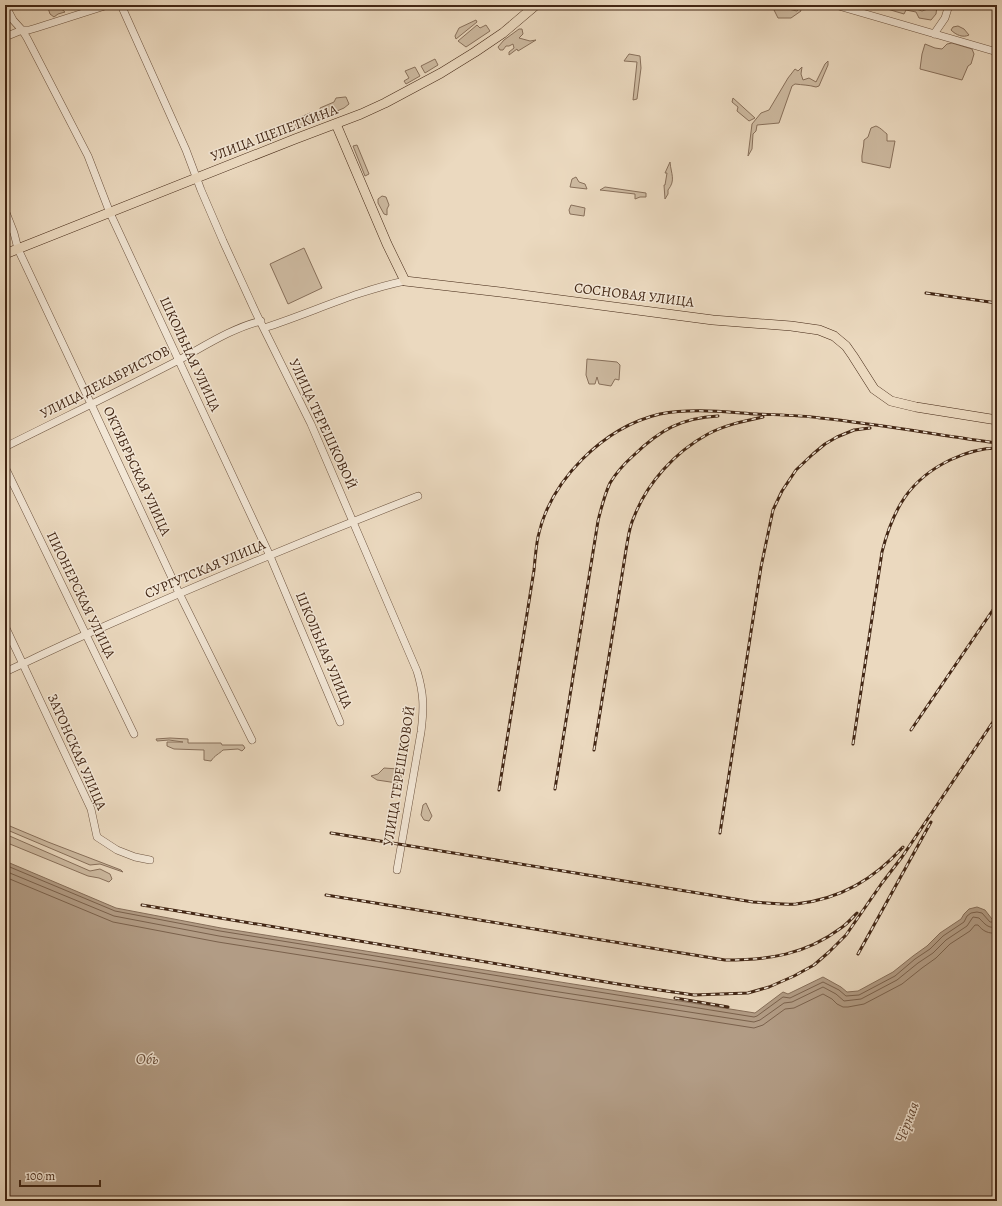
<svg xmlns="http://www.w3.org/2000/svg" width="1002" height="1206" font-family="Alegreya,serif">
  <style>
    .green { fill: #cebba2; stroke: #88705b }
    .water { fill: #b29c85; stroke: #856d58 }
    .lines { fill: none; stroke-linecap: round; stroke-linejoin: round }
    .shore { stroke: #7a614c; stroke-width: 1 }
    .minor-casing { stroke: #6c533f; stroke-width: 8 }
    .major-casing { stroke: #422614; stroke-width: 10 }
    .minor { stroke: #f2e6d5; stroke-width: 7 }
    .major { stroke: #ebd9bf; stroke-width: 9 }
    .rail-casing { stroke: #422614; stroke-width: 3 }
    .rail { stroke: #f2e6d5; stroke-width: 1.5; stroke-dasharray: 4.5; stroke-linecap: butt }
    .labels { text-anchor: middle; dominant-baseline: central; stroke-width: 3; stroke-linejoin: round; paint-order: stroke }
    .street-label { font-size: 14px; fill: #422614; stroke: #f2e6d5 }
    .water-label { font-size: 15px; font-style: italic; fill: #644936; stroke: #f2e6d5 }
  </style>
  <rect width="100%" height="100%" fill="#ebd9bf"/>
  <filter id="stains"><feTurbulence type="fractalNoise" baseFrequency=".005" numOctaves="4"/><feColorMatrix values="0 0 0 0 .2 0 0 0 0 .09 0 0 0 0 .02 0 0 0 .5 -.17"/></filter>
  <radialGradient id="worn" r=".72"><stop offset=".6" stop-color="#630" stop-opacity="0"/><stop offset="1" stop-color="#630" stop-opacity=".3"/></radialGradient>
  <!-- green -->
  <path class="green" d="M49 5H57L65 12 58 14 54 17 50 14 48 8Z
    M771 5H787L786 6 788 9 797 11 800 8 801 11 791 18H778L772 6Z
    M874 5H905L922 11 937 6 936 14 931 20 919 18 916 12 906 10 904 14Z
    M476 20 477 22 456 39 455 36 459 28Z
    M477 25 480 28 486 25 490 31 466 47 458 41Z
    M958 26 964 29 969 35C963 38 956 35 951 30L953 27Z
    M519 29H522L523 34 519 38 530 41 536 40 518 51 517 49 509 55V52L514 48 513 44 509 46H506L503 50H500L498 47 504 40Z
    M952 43 972 49 974 54 971 64 968 66 962 80 920 69 922 54 925 44 935 48 942 49 947 44Z
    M629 54 640 56 641 68 637 99 633 100 637 62 624 61Z
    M435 59 438 65 425 73 421 66Z
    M828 61V65L819 86 816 87C809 85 803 85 795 84L792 86 779 123 757 125 756 131 753 134 752 149 748 156 752 124 761 113 769 110 788 78 795 69 798 71 802 67 801 74 803 80 809 78 816 82 825 64Z
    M415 67 420 76 406 84 404 81 409 78 405 71Z
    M345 97H346L349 104 344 108 297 128 294 120 310 113 313 117 321 114 320 108 334 102 336 98Z
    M733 98 755 118 749 121 737 111 738 107 732 102Z
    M876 126C881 128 883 131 887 134V141H895L890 168 862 162C861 153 864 149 864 140L868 137 871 128Z
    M357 145 369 174 365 176 353 146Z
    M670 162C671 174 676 180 668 190V194L665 199 664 185H665L667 173H665Z
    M576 177 579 182 585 184 587 189 570 187 572 179Z
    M605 187 646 193V197H640L635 199V194L600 190Z
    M382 196 386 197 389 205 387 209V215L384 214 378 203V199Z
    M571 205 585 208 584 216 570 214 569 210Z
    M304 248 322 288 288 304 270 264Z
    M587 359 617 362 620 365 619 380 615 379 611 386 599 384 597 377 595 384H589L586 375Z
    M170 738 188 739V743H221L222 745H243L245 748 242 751 238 749 223 750C219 754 215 755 211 761L204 760V750L174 749 167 746V742H183L169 740 157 741 156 739Z
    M384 768 398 769 401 774V778L397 783 377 780 371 776 378 774Z
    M426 803 432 816 429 821 424 820 421 815 423 805Z
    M5 824 48 842 121 870 123 872 100 864 90 865 5 829Z
    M5 834 90 871 100 869 110 874 112 879 109 882 99 878 88 876 5 842Z"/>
  <!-- water -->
  <path class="water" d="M5 861 116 908 221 928 755 1013 783 992 788 994 823 977 841 987 847 992 858 991 893 972 913 956 927 946 940 933 961 919 964 914 969 909 977 907 985 910 992 919 997 918V1201H5Z"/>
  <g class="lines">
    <!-- shore -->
    <path class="shore" d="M5 865 115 911 220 931 754 1017 757 1016 783 997 790 998 823 982 839 990 846 996 859 995 895 976 915 959 930 949 943 936 964 922 967 916 971 913 977 912 982 913 990 922H997
      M5 871 114 916 219 936 383 962 546 990 754 1022 760 1020 784 1003 792 1002 823 987 836 994 844 1001 861 999 897 980 918 963 933 953 946 940 967 926 973 917 979 918C985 924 988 929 997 927
      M5 877 113 922 218 942 382 968 545 995 754 1028 763 1025 785 1009 794 1008 823 994 832 999 837 1004 843 1007H848L864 1004 902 984 922 968 936 958 950 944 970 931 975 925H978C983 931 988 934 997 933"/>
    <!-- minor casing -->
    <g class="minor-casing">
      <path id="minor" d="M5 5 13 20 22 30 27 38 88 156 110 213 270 556 340 722
        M121 5 186 150 201 190 223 241 256 313 311 424 417 671C424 694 424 708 421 732L397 870
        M835 5 997 52
        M934 34 945 18 949 5
        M5 37 22 30H29L36 28 108 5
        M5 210 14 233 18 249 91 404 179 593 252 740
        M264 328C311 313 356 291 405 281
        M5 447C63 418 121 390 179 360 203 347 234 327 261 321
        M5 467 134 734
        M5 626 91 809 97 837 117 850 135 857 150 860
        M5 672C33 659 60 646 87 634 197 585 307 539 418 496"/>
    </g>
    <!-- major casing -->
    <g class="major-casing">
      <path id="major" d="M336 124 387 244 405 281 500 292 713 320 791 326 819 330 834 336 846 346 853 356 874 389 891 401 916 407 997 420
        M5 254 295 139 361 114 385 103 441 73 475 52 503 33 536 5"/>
    </g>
    <!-- minor -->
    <use href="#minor" class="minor"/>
    <!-- major -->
    <use href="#major" class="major"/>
    <!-- rail casing -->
    <g class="rail-casing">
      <path id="rail" d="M926 293 997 303
        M911 730 997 604
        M853 744 882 552C893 509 909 480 950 460 965 453 981 448 997 448
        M594 750 626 550C628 539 629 527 634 517 647 483 675 452 708 434 725 425 744 421 763 417
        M555 789 598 521C601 509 604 496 610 483 616 473 625 463 634 455 660 430 681 418 718 416
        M499 790 534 570C535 559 536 547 538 537 550 480 604 427 660 414 692 408 725 412 757 414 778 415 799 415 820 418 879 424 938 435 997 443
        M331 833 753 902C767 903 782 905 796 904 841 899 874 879 903 847
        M720 833 761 567 773 510 782 491 796 470 813 454 825 444 837 437 854 430 870 428
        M326 895 725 960C768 960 805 955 841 928 847 924 852 918 857 913
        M142 905 618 984 694 995 748 993 769 987 794 976 814 965 829 952 846 935 882 883 902 857 997 716
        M858 954 931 822
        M675 998 728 1007"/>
    </g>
    <!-- rail -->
    <use href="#rail" class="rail"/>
  </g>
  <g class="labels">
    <!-- street labels -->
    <g class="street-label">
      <text transform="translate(274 133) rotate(-21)">УЛИЦА ЩЕПЕТКИНА</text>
      <text transform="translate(634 295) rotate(7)">СОСНОВАЯ УЛИЦА</text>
      <text transform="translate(190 354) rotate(65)">ШКОЛЬНАЯ УЛИЦА</text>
      <text transform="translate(105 382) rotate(-27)">УЛИЦА ДЕКАБРИСТОВ</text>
      <text transform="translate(323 424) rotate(65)">УЛИЦА ТЕРЕШКОВОЙ</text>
      <text transform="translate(137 471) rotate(65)">ОКТЯБРЬСКАЯ УЛИЦА</text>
      <text transform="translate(205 569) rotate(-23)">СУРГУТСКАЯ УЛИЦА</text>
      <text transform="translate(81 595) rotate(64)">ПИОНЕРСКАЯ УЛИЦА</text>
      <text transform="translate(324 650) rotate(67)">ШКОЛЬНАЯ УЛИЦА</text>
      <text transform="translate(77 752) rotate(66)">ЗАТОНСКАЯ УЛИЦА</text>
      <text transform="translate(399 776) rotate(-81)">УЛИЦА ТЕРЕШКОВОЙ</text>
    </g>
    <!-- water labels -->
    <g class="water-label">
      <text x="147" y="1059">Обь</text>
      <text transform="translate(907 1122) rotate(-69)">Чёрная</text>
    </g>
  </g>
  <!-- margin -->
  <rect width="1002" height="1206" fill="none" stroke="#ebd9bf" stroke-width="20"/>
  <rect x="6" y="6" width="990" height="1194" fill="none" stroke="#422614" stroke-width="2"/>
  <rect x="10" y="10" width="982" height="1186" fill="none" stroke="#422614"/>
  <!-- scale -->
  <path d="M20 1180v6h80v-6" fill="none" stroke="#422614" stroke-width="2"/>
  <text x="26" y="1180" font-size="12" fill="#422614" stroke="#f2e6d5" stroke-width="3" paint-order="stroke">100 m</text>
  <rect width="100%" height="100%" filter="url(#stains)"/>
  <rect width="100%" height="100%" fill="url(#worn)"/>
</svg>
